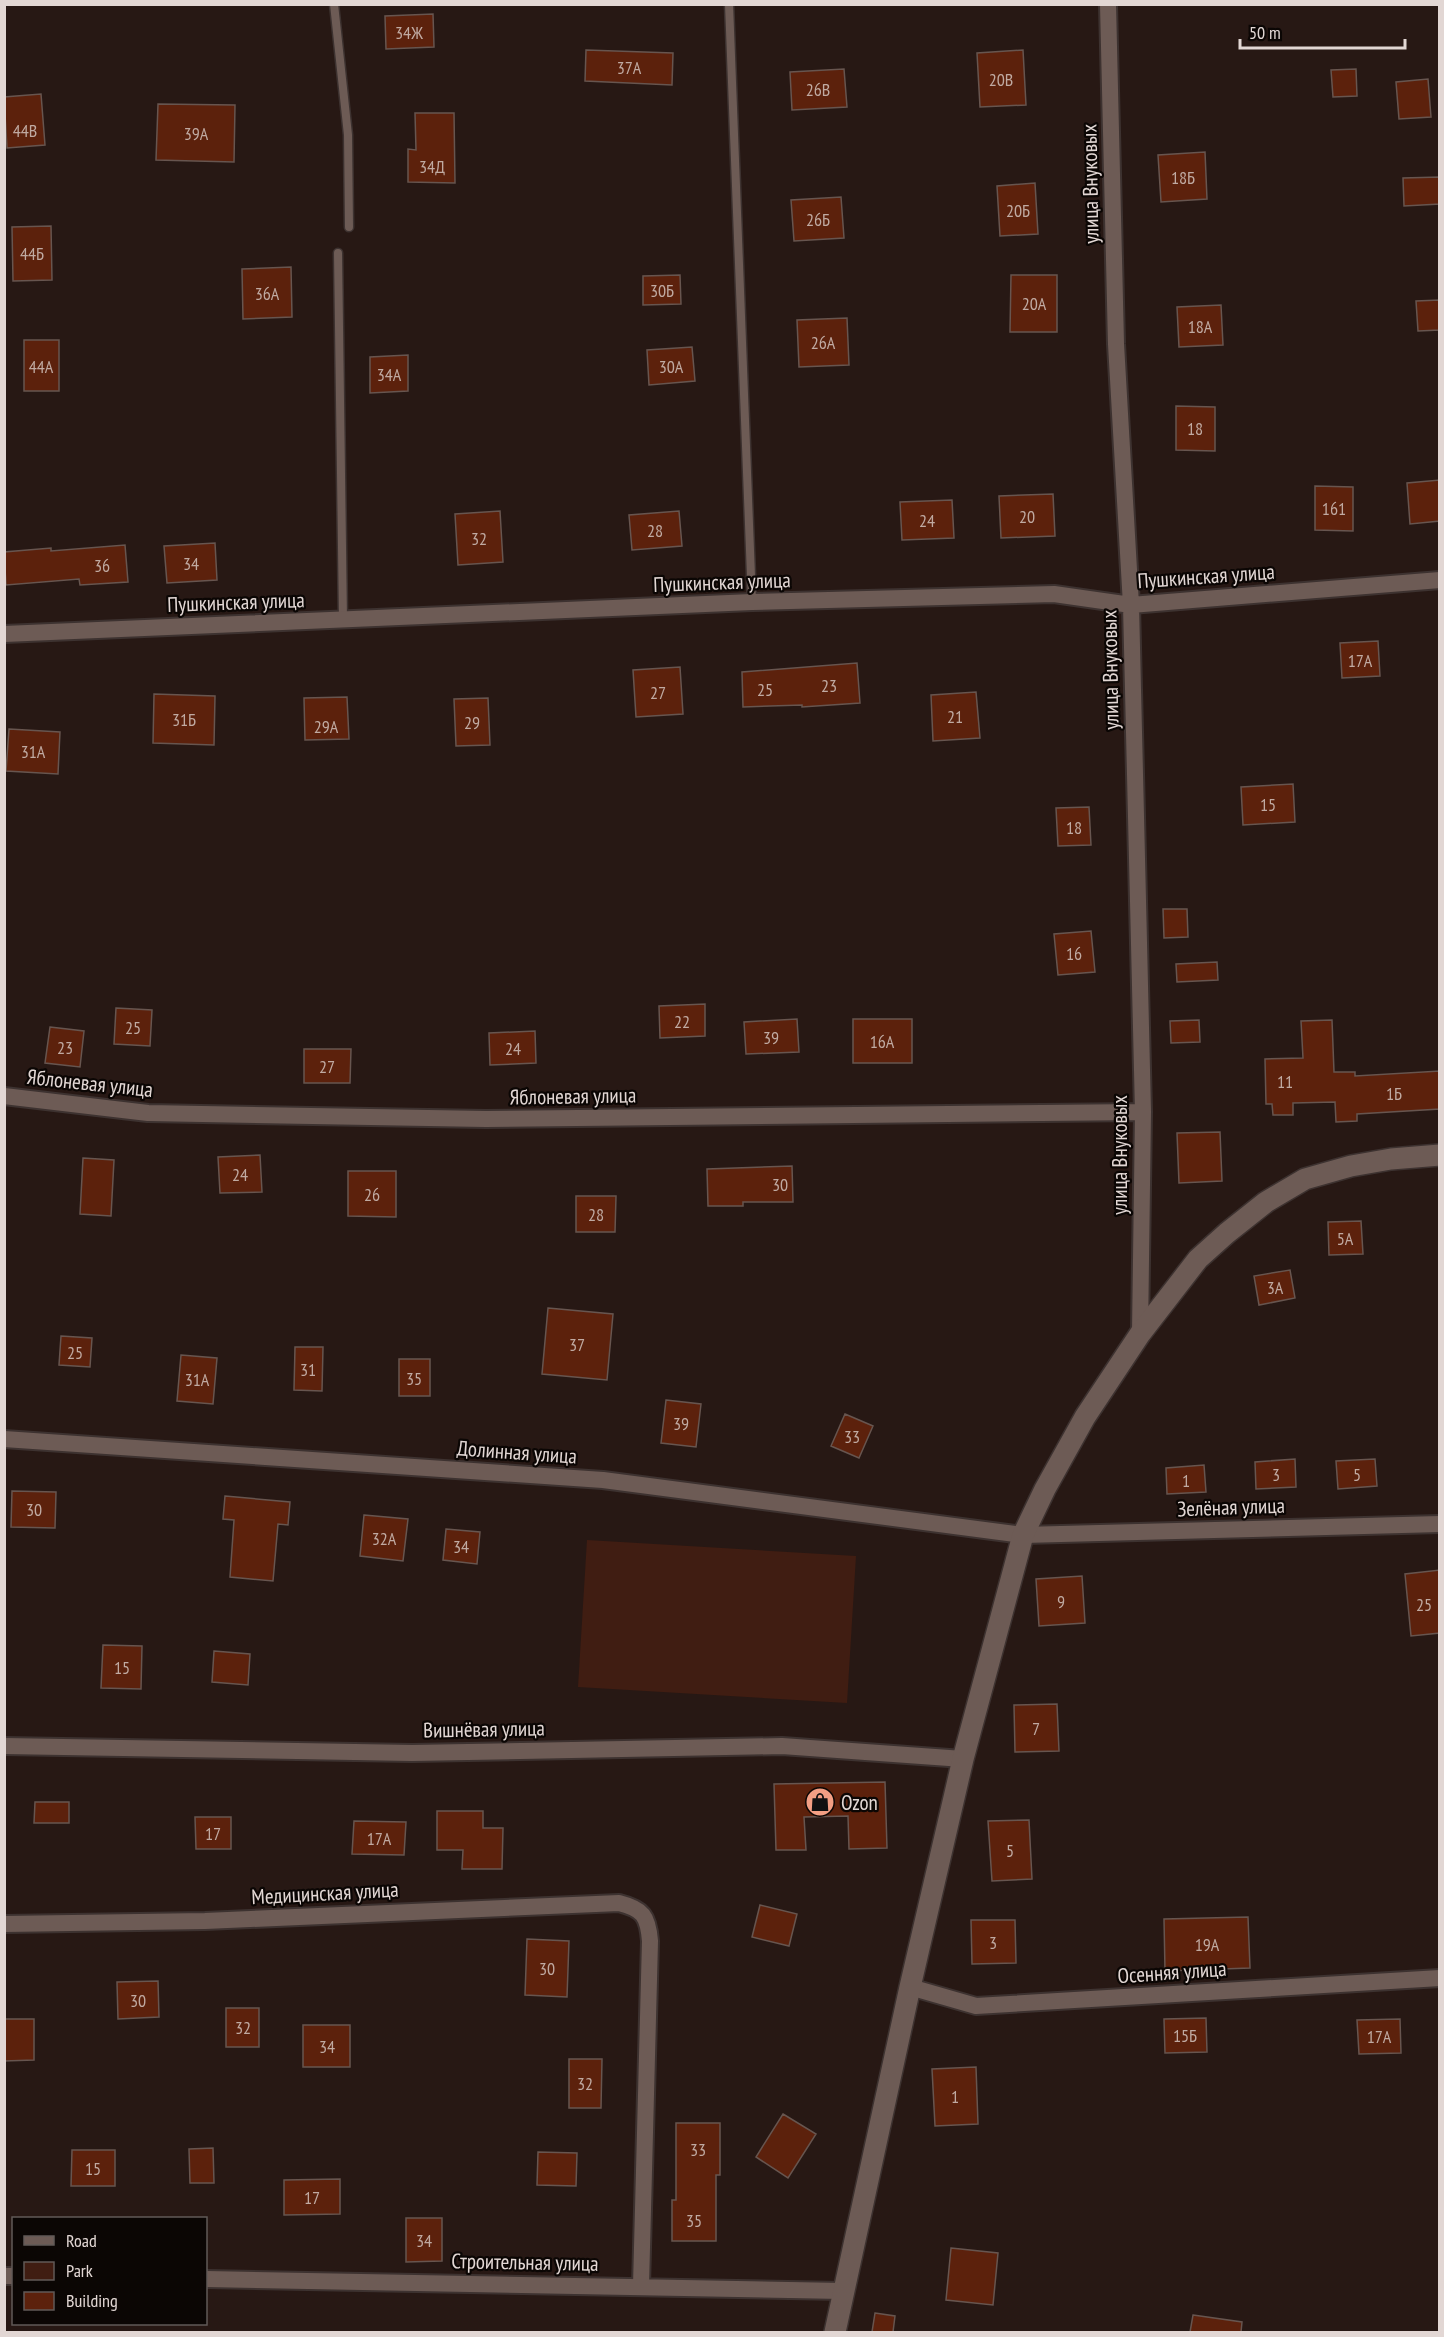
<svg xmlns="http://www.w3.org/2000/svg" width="1444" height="2337" font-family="'PT Sans Narrow',sans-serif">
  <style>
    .green { fill: #401d12 }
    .building { fill: #5c210c; stroke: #67554f; stroke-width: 1.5 }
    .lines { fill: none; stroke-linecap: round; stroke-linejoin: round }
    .service-casing { stroke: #3d3230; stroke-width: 11 }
    .minor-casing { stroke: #3d3230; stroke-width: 20 }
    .tertiary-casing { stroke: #3d3230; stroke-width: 24 }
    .service { stroke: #6d5b55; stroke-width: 8 }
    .minor { stroke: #6d5b55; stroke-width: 16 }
    .tertiary { stroke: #6d5b55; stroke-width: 21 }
    .labels { text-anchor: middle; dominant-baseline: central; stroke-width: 4.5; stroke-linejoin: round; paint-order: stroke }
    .number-label { font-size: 18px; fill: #c0aaa2 }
    .street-label { font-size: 21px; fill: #e2d7d4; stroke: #0b0604 }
    .poi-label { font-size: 21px; fill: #e2d7d4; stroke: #0b0604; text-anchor: start }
  </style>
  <rect width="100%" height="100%" fill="#271814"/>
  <!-- green -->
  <path class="green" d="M587 1540 856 1556 847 1703 578 1687Z"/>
  <!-- building -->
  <path class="building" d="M433 14 434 47 386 49 385 16Z
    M586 50 673 53 672 85 585 81Z
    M1023 50 1026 105 980 107 977 53Z
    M844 69 847 107 792 110 790 72Z
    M1356 69 1357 96 1333 97 1331 70Z
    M1428 79 1431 117 1399 119 1396 82Z
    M41 94 45 145 7 148 4 97Z
    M158 104 235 105 234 162 156 160Z
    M415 113H454L455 183 408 182V149L416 150Z
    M1205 152 1207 199 1161 202 1158 155Z
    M1440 177V204L1404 206 1403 178Z
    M1035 183 1038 234 1000 236 997 186Z
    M841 197 844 238 794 241 791 200Z
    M51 226 52 280 13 281 12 227Z
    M291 267 292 317 243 319 242 269Z
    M680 275 681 304 643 305V276Z
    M1011 275H1057V332H1010Z
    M1440 300V330L1418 331 1416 301Z
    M1221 305 1223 345 1179 347 1177 307Z
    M847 318 849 365 799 367 797 320Z
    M24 340H59V391H24Z
    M692 347 695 381 649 385 647 350Z
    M408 355V391L370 393V357Z
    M1176 406 1215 407V451L1176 450Z
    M1440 480V521L1410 524 1407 483Z
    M1315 486 1353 487V531L1315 530Z
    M1053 494 1055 536 1001 538 999 496Z
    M952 500 954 538 902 540 900 502Z
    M500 511 503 562 458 565 455 514Z
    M679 511 682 546 632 550 629 515Z
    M215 543 217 580 167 583 164 546Z
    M125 545 128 582 80 585 79 579 6 585 4 552 51 548V551Z
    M1378 641 1380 676 1342 678 1340 643Z
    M857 663 860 703 802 707V705L743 707 742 672Z
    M680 667 683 714 636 717 633 670Z
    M976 692 980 738 933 741 931 695Z
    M154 694 215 696 214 745 153 743Z
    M347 697 349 739 305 740 304 698Z
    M488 698 490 745 456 746 454 699Z
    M9 729 60 732 58 774 6 771Z
    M1293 784 1295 822 1243 825 1241 787Z
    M1089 807 1091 845 1058 846 1056 808Z
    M1163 909H1187L1188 937 1164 938Z
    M1091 931 1095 972 1058 975 1054 934Z
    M1217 962 1218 980 1177 982 1176 964Z
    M705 1004V1036L660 1038 659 1006Z
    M116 1008 152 1010 150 1046 114 1044Z
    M797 1019 799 1052 746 1054 744 1022Z
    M853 1019H912V1063H853Z
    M1199 1020 1200 1042 1171 1043 1170 1021Z
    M1332 1020 1334 1072H1355V1076L1440 1071V1109L1357 1114V1121L1336 1122 1335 1102 1293 1103V1115H1273L1272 1104H1266L1265 1059 1303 1058 1301 1021Z
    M50 1027 84 1031 80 1067 45 1063Z
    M535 1031 536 1063 490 1065 489 1033Z
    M304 1049H351L350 1083H304Z
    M1220 1132 1222 1181 1179 1183 1177 1133Z
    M260 1155 262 1192 220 1193 218 1157Z
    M83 1158 114 1160 111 1216 80 1214Z
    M792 1166 793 1202H743V1206H708L707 1169Z
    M348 1171H396V1217L348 1216Z
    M576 1196H616L615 1232H576Z
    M1361 1221 1363 1254 1329 1255 1328 1222Z
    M1290 1270 1295 1298 1259 1305 1254 1276Z
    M548 1308 613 1314 607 1380 542 1374Z
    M61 1336 92 1338 90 1367 59 1365Z
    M295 1347H323L322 1391 294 1390Z
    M181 1355 217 1358 213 1404 177 1401Z
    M399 1359H430V1396H399Z
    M666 1400 701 1404 696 1447 661 1443Z
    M845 1414 873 1426 859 1458 831 1446Z
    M1295 1459 1296 1487 1256 1489 1255 1462Z
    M1375 1459 1377 1486 1338 1489 1336 1461Z
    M1204 1465 1206 1492 1167 1494 1166 1468Z
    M12 1491 56 1492 55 1528 11 1527Z
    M225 1496 290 1502 288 1525 278 1524 273 1581 230 1577 234 1520 223 1519Z
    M364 1515 408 1519 403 1561 360 1556Z
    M446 1529 480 1532 477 1564 443 1560Z
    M1440 1570V1633L1411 1636 1405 1574Z
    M1082 1576 1085 1623 1039 1626 1036 1579Z
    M103 1645 142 1646 141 1689 101 1688Z
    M214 1651 250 1654 248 1685 212 1682Z
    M1057 1704 1059 1751 1015 1752 1014 1705Z
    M885 1782 887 1848 849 1849 848 1816 804 1817 806 1850H776L774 1784Z
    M35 1802H69V1823H34Z
    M437 1811H483V1828H503L502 1869H462L463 1850H437Z
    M195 1817H231V1849H196Z
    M1029 1820 1032 1879 992 1881 988 1821Z
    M354 1821 406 1822 404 1855 352 1854Z
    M760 1905 797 1914 789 1946 752 1937Z
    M1248 1917 1250 1968 1165 1971 1164 1919Z
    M971 1920H1015L1016 1963 972 1964Z
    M527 1939 569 1941 567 1997 525 1995Z
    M158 1981 159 2017 118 2019 117 1982Z
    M226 2008H259V2047H226Z
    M1206 2018 1207 2052 1165 2053 1164 2019Z
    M4 2019H34V2060L4 2061Z
    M1400 2019 1401 2053 1359 2054 1357 2020Z
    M303 2025H350V2067H303Z
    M569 2059H602L601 2108H569Z
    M976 2067 978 2124 935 2126 932 2069Z
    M783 2114 816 2134 788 2178 756 2157Z
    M676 2123H720V2175H716V2241H672V2200H676Z
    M213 2148 214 2183H190L189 2149Z
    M72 2150H115V2186H71Z
    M538 2152 577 2153 576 2186 537 2185Z
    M340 2179V2214L284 2215V2180Z
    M406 2218H442V2261L406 2262Z
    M951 2248 998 2253 993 2305 946 2300Z
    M875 2313 895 2316 893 2332H872Z
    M1193 2315 1242 2322 1241 2332H1190Z"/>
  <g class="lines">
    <!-- service casing -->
    <g class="service-casing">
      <path id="service" d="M334 4 348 135 349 227
        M729 4 752 602
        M338 253 343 620"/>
    </g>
    <!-- minor casing -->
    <g class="minor-casing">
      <path id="minor" d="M1108 4 1116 344 1131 605 1143 1112 1140 1334
        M4 634 752 602 1054 594 1131 605 1440 580
        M4 1096 148 1113 486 1119 1143 1112
        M4 1439 603 1480 1023 1535 1440 1524
        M4 1746 412 1753 782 1746 963 1759
        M4 1924 205 1921 619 1903C643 1909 648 1916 650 1941L641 2286
        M910 1987 976 2006 1440 1978
        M4 2276H14
        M206 2279 843 2291"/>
    </g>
    <!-- tertiary casing -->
    <g class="tertiary-casing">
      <path id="tertiary" d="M835 2332 910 1987 963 1759 1023 1535 1045 1489 1085 1417 1140 1334 1198 1259 1227 1233 1266 1202 1305 1179 1351 1166 1391 1159 1440 1155"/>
    </g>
    <!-- service -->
    <use href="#service" class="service"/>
    <!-- minor -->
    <use href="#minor" class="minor"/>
    <!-- tertiary -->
    <use href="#tertiary" class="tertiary"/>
  </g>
  <!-- icons -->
  <defs>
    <g id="shop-disc" transform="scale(1.5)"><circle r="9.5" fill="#f39f84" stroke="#0b0604"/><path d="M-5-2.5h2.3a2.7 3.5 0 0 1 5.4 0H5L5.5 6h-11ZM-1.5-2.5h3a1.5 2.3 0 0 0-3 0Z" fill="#111"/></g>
  </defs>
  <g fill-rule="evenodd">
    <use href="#shop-disc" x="820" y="1802"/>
  </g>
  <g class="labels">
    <!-- number labels -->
    <g class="number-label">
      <text x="409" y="32">34Ж</text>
      <text x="629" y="67">37А</text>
      <text x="1001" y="79">20В</text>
      <text x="818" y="89">26В</text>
      <text x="25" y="130">44В</text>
      <text x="196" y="133">39А</text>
      <text x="432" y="166">34Д</text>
      <text x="1183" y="177">18Б</text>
      <text x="1018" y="210">20Б</text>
      <text x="818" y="219">26Б</text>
      <text x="32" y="253">44Б</text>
      <text x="662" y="290">30Б</text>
      <text x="267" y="293">36А</text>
      <text x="1034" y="303">20А</text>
      <text x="1200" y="326">18А</text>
      <text x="823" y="342">26А</text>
      <text x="41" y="366">44А</text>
      <text x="671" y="366">30А</text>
      <text x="389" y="374">34А</text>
      <text x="1195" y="428">18</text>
      <text x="1334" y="508">161</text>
      <text x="1027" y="516">20</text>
      <text x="927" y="520">24</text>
      <text x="655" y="530">28</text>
      <text x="479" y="538">32</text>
      <text x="191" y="563">34</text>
      <text x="102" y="565">36</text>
      <text x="1360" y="660">17А</text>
      <text x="829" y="685">23</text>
      <text x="765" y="689">25</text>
      <text x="658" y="692">27</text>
      <text x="955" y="716">21</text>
      <text x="184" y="719">31Б</text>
      <text x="472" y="722">29</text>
      <text x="326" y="726">29А</text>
      <text x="33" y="751">31А</text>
      <text x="1268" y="804">15</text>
      <text x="1074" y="827">18</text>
      <text x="1074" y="953">16</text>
      <text x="682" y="1021">22</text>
      <text x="133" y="1027">25</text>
      <text x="771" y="1037">39</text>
      <text x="882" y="1041">16А</text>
      <text x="65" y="1047">23</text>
      <text x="513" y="1048">24</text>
      <text x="327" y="1066">27</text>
      <text x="1285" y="1081">11</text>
      <text x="1394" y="1093">1Б</text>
      <text x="240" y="1174">24</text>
      <text x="780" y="1184">30</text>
      <text x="372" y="1194">26</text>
      <text x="596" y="1214">28</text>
      <text x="1345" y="1238">5А</text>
      <text x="1275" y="1287">3А</text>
      <text x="577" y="1344">37</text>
      <text x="75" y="1352">25</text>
      <text x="308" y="1369">31</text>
      <text x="414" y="1378">35</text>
      <text x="197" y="1379">31А</text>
      <text x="681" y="1423">39</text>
      <text x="852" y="1436">33</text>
      <text x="1276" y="1474">3</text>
      <text x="1357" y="1474">5</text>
      <text x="1186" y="1480">1</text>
      <text x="34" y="1509">30</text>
      <text x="384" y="1538">32А</text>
      <text x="461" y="1546">34</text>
      <text x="1061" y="1601">9</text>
      <text x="1424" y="1604">25</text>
      <text x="122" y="1667">15</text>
      <text x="1036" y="1728">7</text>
      <text x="213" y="1833">17</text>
      <text x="379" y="1838">17А</text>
      <text x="1010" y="1850">5</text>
      <text x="993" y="1942">3</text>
      <text x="1207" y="1944">19А</text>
      <text x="547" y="1968">30</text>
      <text x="138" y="2000">30</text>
      <text x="243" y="2027">32</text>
      <text x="1185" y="2035">15Б</text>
      <text x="1379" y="2036">17А</text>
      <text x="327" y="2046">34</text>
      <text x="585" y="2083">32</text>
      <text x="955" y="2096">1</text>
      <text x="698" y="2149">33</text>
      <text x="93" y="2168">15</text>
      <text x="312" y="2197">17</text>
      <text x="694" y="2220">35</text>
      <text x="424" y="2240">34</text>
    </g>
    <!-- street labels -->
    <g class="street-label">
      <text transform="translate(1090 184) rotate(-91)">улица Внуковых</text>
      <text transform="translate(1206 576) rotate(-4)">Пушкинская улица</text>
      <text transform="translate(722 582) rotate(-2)">Пушкинская улица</text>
      <text transform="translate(236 602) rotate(-2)">Пушкинская улица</text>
      <text transform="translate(1110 670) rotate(-91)">улица Внуковых</text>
      <text transform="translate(90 1083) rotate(6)">Яблоневая улица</text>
      <text transform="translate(573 1096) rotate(-1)">Яблоневая улица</text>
      <text transform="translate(1119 1155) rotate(-90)">улица Внуковых</text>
      <text transform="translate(517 1452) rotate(4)">Долинная улица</text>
      <text transform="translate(1231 1507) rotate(-2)">Зелёная улица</text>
      <text transform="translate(484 1729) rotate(-1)">Вишнёвая улица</text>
      <text transform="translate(325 1893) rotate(-3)">Медицинская улица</text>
      <text transform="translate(1172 1972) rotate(-4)">Осенняя улица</text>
      <text transform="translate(525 2262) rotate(1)">Строительная улица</text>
    </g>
    <!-- poi labels -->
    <g class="poi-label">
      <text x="841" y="1802">Ozon</text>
    </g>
  </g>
  <!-- border -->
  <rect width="1444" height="2337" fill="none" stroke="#e2d7d4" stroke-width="12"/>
  <!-- legend -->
  <rect x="12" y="2217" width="195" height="108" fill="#0b0604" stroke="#615a57" stroke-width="1.5"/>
  <rect x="24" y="2236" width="30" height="9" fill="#6d5b55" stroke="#615a57" stroke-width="1.5"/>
  <text x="66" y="2247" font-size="18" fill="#e2d7d4">Road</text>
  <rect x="24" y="2262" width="30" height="18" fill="#401d12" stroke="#615a57" stroke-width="1.5"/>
  <text x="66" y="2277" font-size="18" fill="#e2d7d4">Park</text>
  <rect x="24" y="2292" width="30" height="18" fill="#5c210c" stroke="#615a57" stroke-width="1.5"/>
  <text x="66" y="2307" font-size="18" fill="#e2d7d4">Building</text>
  <!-- scale -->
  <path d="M1240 39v9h165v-9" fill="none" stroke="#e2d7d4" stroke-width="3"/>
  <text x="1249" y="39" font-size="18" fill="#e2d7d4" stroke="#0b0604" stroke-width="4.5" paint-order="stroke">50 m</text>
</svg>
